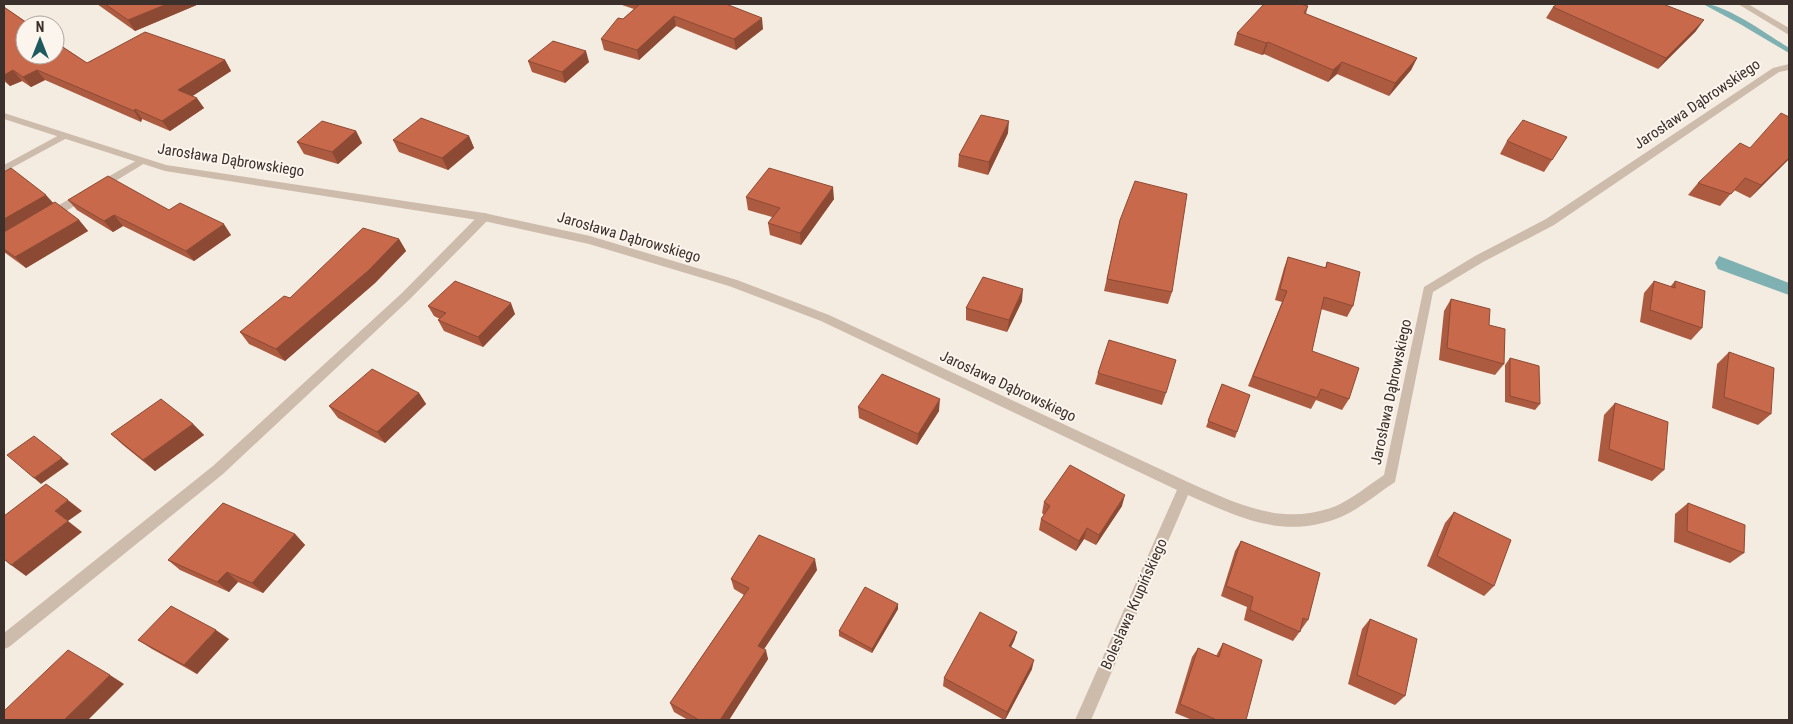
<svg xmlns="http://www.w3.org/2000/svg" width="1793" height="724" font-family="'Roboto Condensed',sans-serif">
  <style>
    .water { fill: #7fb0b2 }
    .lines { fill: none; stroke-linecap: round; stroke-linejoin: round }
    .stream { fill: #7fb0b2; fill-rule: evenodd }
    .service { fill: #cdbbac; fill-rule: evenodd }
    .minor { fill: #cdbbac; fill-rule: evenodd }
    .tertiary { fill: #cdbbac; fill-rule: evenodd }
    .wall { fill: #ac5a40 }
    .shaded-wall { fill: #8c4a34 }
    .building { fill: #c8694b; stroke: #8c4a34 }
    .labels { text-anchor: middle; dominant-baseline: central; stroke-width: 4; stroke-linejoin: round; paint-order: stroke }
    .street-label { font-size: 15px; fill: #3b302b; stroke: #fbf5ee }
  </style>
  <rect width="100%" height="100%" fill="#f4ebe1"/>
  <!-- water -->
  <path class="water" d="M1719 256 1789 283V295L1718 269 1715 263Z"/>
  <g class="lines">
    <!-- stream -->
    <path class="stream" d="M1703 4C1724 3 1770 36 1789 48V53L1740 24Z"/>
    <!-- service -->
    <path class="service" d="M63 133 68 136 67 138 4 172V165Z
      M141 158 145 159 146 161 145 163 53 219H45L43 216 45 213Z
      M484 213 488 214 490 217 488 220 410 299 223 474 9 647 4 649V633L213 466 402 293 480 214Z"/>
    <!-- minor -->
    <path class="minor" d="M1789 64V70L1779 72 1554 225 1483 262 1433 292 1395 482C1378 493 1361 508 1343 516 1285 541 1241 518 1188 495L1091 720H1075L1177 490 821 321 729 286 589 244 484 221 165 171 4 119V113L166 165 484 213 590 236 737 280 829 315 1190 483C1238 504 1283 527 1336 506 1352 499 1369 485 1384 475L1424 287 1475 256 1546 219 1773 68Z"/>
    <!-- tertiary -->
    <path class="tertiary" d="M1738 4H1748L1789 28V35Z"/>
  </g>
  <!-- wall -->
  <path class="wall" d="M97 4H199L135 31Z
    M619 4H726L763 29 736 50 676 26 639 60 604 50 601 39 634 9Z
    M1308 6 1306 14 1417 58 1411 70 1389 96 1337 74 1328 82 1264 54 1262 55 1234 45 1237 33Z
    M4 7 87 63 225 60 231 71 192 96 204 108 170 131 142 119 141 122 45 80 31 87 22 81 10 86 4 81Z
    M1553 7 1696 31 1658 69 1546 18Z
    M528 61 589 62 565 83 532 72Z
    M356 131 362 143 338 164 304 154 297 142Z
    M1008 133 988 175 958 167 959 155Z
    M469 136 474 148 448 170 399 152 393 140Z
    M1567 137 1544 172 1500 154 1507 141Z
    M1750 148 1789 159 1750 198 1734 190 1720 206 1688 195 1698 183Z
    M4 172 53 203 79 220 88 231 26 268 4 252Z
    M746 197 834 199 801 245 770 235 768 223 772 217 748 210Z
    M68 200 169 210 231 235 194 261 123 226 113 232 77 210Z
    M1120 220 1172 292 1168 304 1104 291Z
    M399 239 406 251 375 283 285 361 249 344 240 332 290 298Z
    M1288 257 1325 268 1327 262 1353 306 1347 317 1321 309 1312 351 1349 399 1342 410 1316 400 1311 409 1248 386 1282 302 1275 300 1284 268Z
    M1654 281 1670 287 1675 281 1702 328 1691 340 1640 322 1644 293Z
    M1451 299 1489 325 1504 364 1495 375 1439 360 1444 311Z
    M1022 301 1007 332 966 320V308Z
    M428 306 515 314 483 347 444 331 438 320 440 319 434 316Z
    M1729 352 1771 414 1758 425 1712 408 1717 364Z
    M1510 358 1540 404 1535 410 1505 402V365Z
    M1098 373 1166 393 1162 405 1095 384Z
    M1222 384 1237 432 1235 438 1206 427Z
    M419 393 426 404 385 443 338 418 329 406Z
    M1615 403 1664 470 1652 481 1598 461 1604 415Z
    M858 407 939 411 917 445 859 418Z
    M193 424 204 435 155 471 123 445 111 434Z
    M1044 502 1122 506 1096 545 1084 539 1076 551 1039 530 1041 519 1044 515 1042 513Z
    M1688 503 1744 553 1730 563 1674 542 1675 514Z
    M1454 512 1494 586 1484 596 1427 566 1445 523Z
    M295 534 305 545 263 593 238 582 229 592 180 570 168 560Z
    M1241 541 1308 620 1293 641 1244 620 1247 607 1221 596 1235 551Z
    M817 570 764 649 768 659 729 720H688L674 712 670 703 744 595 734 589 731 579Z
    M898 604V609L872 653 839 636V631Z
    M1370 619 1405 696 1395 705 1348 684 1362 629Z
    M1017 632 1014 641 1011 647 1032 669 1005 720H1004L943 686 944 678Z
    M229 639 197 674 152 649 138 640Z
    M1223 643 1246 720H1192L1175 713 1192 657 1198 648 1216 656Z"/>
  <!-- shaded-wall -->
  <path class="shaded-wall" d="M167 4H199L135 31 128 20Z
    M674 16 676 26 639 60 637 50Z
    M762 18 763 29 736 50 734 39Z
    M1704 20 1696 31 1658 69 1666 58Z
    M1268 42 1264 54 1262 55 1266 43Z
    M586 51 589 62 565 83 562 72Z
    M1417 58 1411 70 1389 96 1395 83Z
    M225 60 231 71 185 101 178 90Z
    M1342 62 1337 74 1328 82 1333 70Z
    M13 70 22 81 10 86 4 78V75Z
    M37 70 45 80 31 87 23 77Z
    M197 98 204 108 170 131 162 121Z
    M135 109 142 119 141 122 134 111Z
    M1009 121 1008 133 988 175 989 162Z
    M356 131 362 143 338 164 332 152Z
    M469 136 474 148 448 170 442 158Z
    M1789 158V159L1750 198 1761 185Z
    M833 187 834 199 801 245 800 233Z
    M46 195 56 206 4 236V219Z
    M114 215 123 226 113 232 104 221Z
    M79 220 88 231 26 268 15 257Z
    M224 224 231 235 194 261 186 251Z
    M399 239 406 251 375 283 285 361 276 349Z
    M1023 289 1022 301 1007 332 1009 320Z
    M511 303 515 314 483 347 478 337Z
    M419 393 426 404 385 443 377 432Z
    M940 399 939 411 917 445 918 434Z
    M193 424 204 435 155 471 143 460Z
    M62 458 69 464 41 484 34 478Z
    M1125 495 1122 506 1096 545 1099 535Z
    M68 500 82 511 68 521 55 511Z
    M68 521 82 532 26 576 11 565Z
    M1087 528 1084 539 1076 551 1079 541Z
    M295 534 305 545 263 593 252 583Z
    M815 559 817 570 760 655 758 646Z
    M227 572 238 582 229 592 217 582Z
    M898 604V609L872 653V649Z
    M216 630 229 639 197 674 184 665Z
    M1017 632 1014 641 1007 655 1009 646Z
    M766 650 768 659 729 720H720Z
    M1034 660 1032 669 1005 720 1007 712Z
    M110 675 124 684 88 720H64Z"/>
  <!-- building -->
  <path class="building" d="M105 4H167L128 20Z
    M640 4H726L762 18 734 39 674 16 637 50 601 39 618 18 623 19Z
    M1264 4H1300L1308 6 1304 13 1417 58 1395 83 1342 62 1333 70 1268 42 1266 43 1237 33Z
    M1557 4H1663L1704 20 1666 58 1553 7Z
    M4 7 30 25H25V55H55V42L87 63 145 32 225 60 178 90 197 98 162 121 135 109 134 111 37 70 23 77 13 70 4 75Z
    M553 41 586 51 562 72 528 61Z
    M1781 113 1789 117V158L1761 185 1745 178 1731 194 1698 183 1740 143 1750 148Z
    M981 115 1009 121 989 162 959 155Z
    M421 118 469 136 442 158 393 140Z
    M1523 120 1567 137 1552 160 1507 141Z
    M322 121 356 131 332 152 297 142Z
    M11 168 46 195 4 219V172Z
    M769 168 833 187 800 233 768 223 780 208 746 197Z
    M108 176 169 210 180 203 224 224 186 251 114 215 104 221 68 200Z
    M1135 181 1187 194 1172 292 1107 279 1120 220Z
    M55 202 79 220 15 257 4 249V232Z
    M363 228 399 239 368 271 276 349 240 332 284 296 290 298Z
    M1288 257 1326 268 1327 262 1360 272 1353 306 1324 297 1312 351 1359 368 1349 399 1321 389 1317 398 1253 376 1287 291 1280 289Z
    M983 277 1023 289 1009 320 966 308Z
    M455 281 511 303 478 337 438 320 446 313 428 306Z
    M1654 281 1675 288V281L1705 291 1702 328 1650 310Z
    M1451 299 1490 309 1489 325 1505 329 1504 364 1447 348Z
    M1109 340 1176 360 1166 393 1098 373Z
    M1729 352 1774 368 1771 414 1724 397Z
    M1510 358 1539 366 1540 404 1510 396Z
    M372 369 419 393 377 432 329 406Z
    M882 374 940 399 918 434 858 407Z
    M1222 384 1250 395 1237 432 1208 421Z
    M161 399 193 424 143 460 111 434Z
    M1615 403 1668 422 1664 470 1609 449Z
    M34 436 62 458 34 478 7 455Z
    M1070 465 1125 495 1099 535 1087 528 1079 541 1041 519 1050 506 1044 502Z
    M46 484 68 500 55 511 68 521 11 565 4 559V516Z
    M223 503 295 534 252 583 227 572 217 582 168 560Z
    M1688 503 1745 525 1744 553 1687 531Z
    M1454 512 1511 540 1494 586 1437 556Z
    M759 535 815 559 758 646 766 650 720 720H699L670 703 749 588 731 579Z
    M1241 541 1320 573 1308 620 1303 618 1300 632 1250 610 1253 597 1226 586Z
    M865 587 898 604 872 649 839 631Z
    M171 606 216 630 184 665 138 640Z
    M980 612 1017 632 1009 646 1034 660 1007 712 944 678Z
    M1370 619 1417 639 1405 696 1357 675Z
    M1223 643 1262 660 1246 720H1217L1180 704 1198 648 1219 657Z
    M68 650 110 675 64 720H4V711Z"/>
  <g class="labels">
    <!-- street labels -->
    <g class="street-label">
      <text transform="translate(1697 104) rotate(-34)">Jarosława Dąbrowskiego</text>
      <text transform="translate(231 160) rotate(9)">Jarosława Dąbrowskiego</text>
      <text transform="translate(629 237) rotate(16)">Jarosława Dąbrowskiego</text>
      <text transform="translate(1008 386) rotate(25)">Jarosława Dąbrowskiego</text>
      <text transform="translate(1391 392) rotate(-78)">Jarosława Dąbrowskiego</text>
      <text transform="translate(1134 604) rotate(-66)">Bolesława Krupińskiego</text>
    </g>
  </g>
  <!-- border -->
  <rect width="1793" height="724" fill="none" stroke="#3b302b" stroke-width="10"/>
  <!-- north arrow -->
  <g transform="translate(40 40)"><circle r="24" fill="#fbf5ee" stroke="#aea6a0"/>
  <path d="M0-4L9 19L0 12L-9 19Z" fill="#1f5a5e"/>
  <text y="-8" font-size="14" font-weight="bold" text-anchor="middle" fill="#3b302b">N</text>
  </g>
</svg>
